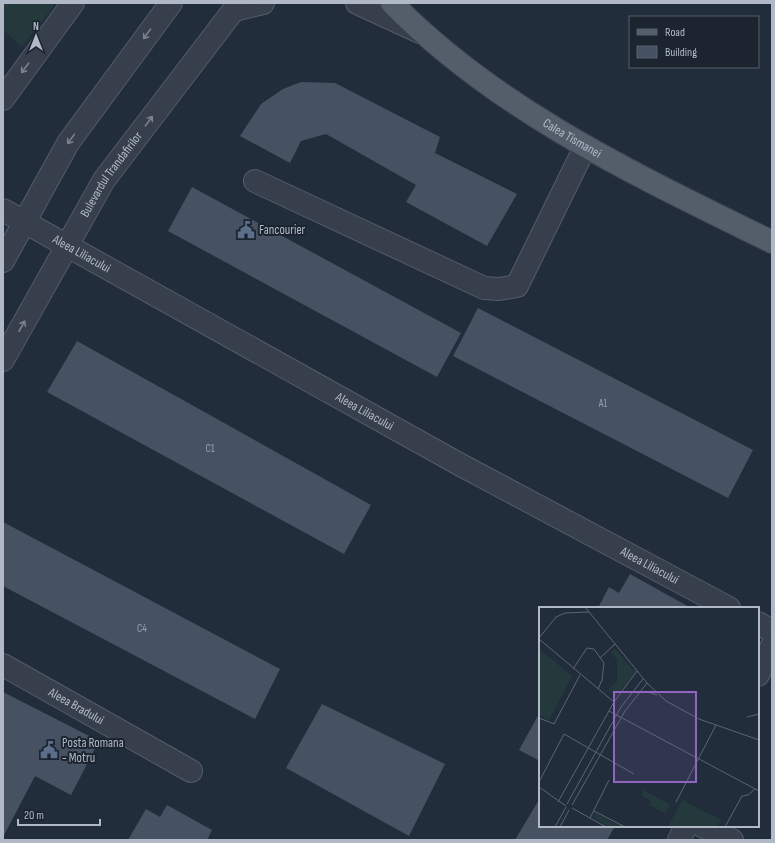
<svg xmlns="http://www.w3.org/2000/svg" width="775" height="843" font-family="'Sofia Sans Condensed',sans-serif">
  <style>
    .green { fill: #24393c }
    .building { fill: #465262 }
    .lines { fill: none; stroke-linecap: round; stroke-linejoin: round }
    .minor-casing { stroke: #545c69; stroke-width: 24 }
    .major-casing { stroke: #3f4854; stroke-width: 24 }
    .minor { stroke: #363f4b; stroke-width: 22 }
    .major { stroke: #545e6b; stroke-width: 22 }
    .oneway { stroke: #7a828f }
    .labels { text-anchor: middle; dominant-baseline: central; stroke-width: 4; stroke-linejoin: round; paint-order: stroke }
    .number-label { font-size: 11px; fill: #969fae }
    .street-label { font-size: 13px; fill: #b1b9c7; stroke: #1b242f }
    .poi-label { font-size: 13px; fill: #b1b9c7; stroke: #1b242f; text-anchor: start }
    .inset-road { fill: none; stroke: #5b6573; stroke-width: 1 }
    .view { fill: #9164c2; fill-opacity: 0.15; stroke: #9164c2; stroke-width: 2 }
    .inset-edge { fill: none; stroke: #b1b9c7; stroke-width: 2 }
  </style>
  <rect width="100%" height="100%" fill="#222d3b"/>
  <!-- green -->
  <path class="green" d="M3 3H56L22 47 3 30Z"/>
  <!-- building -->
  <path class="building" d="M301 82 335 83 440 137 435 153 517 194 487 246 406 202 416 185 326 134 301 141 290 163 240 136 261 104 283 89Z
    M192 187 461 333 437 377 168 231Z
    M478 308 753 450 728 498 453 356Z
    M77 341 371 505 344 554 47 392Z
    M3 522 280 669 255 719 3 586Z
    M630 574 691 608H598L609 587 619 593Z
    M3 692 99 741 71 795 35 776 3 837Z
    M322 704 445 764 409 836 286 768Z
    M540 712V761L519 750Z
    M540 798V826H615L607 840H515Z
    M167 805 212 830 207 840H128L146 809 160 817Z"/>
  <g class="lines">
    <!-- minor casing -->
    <g class="minor-casing">
      <g id="minor">
        <path d="M357 3 420 32"/>
        <path d="M234 10 263 3"/>
        <path d="M3 99 73 3"/>
        <path d="M255 181 484 288 499 289 517 286 585 147"/>
        <path id="s1" d="M3 210 459 464 729 608"/>
        <path d="M3 261 68 143 171 3"/>
        <path id="s2" d="M3 360 104 180 239 3"/>
        <path d="M758 623 772 631"/>
        <path id="s3" d="M3 665 191 771"/>
        <path d="M758 675 772 646"/>
        <path d="M702 826 732 840"/>
        <path d="M679 840 686 826"/>
      </g>
    </g>
    <!-- major casing -->
    <g class="major-casing">
      <g id="major">
        <path id="s4" d="M392 3C498 111 638 176 772 242"/>
      </g>
    </g>
    <!-- minor -->
    <use href="#minor" class="minor"/>
    <!-- major -->
    <use href="#major" class="major"/>
  </g>
  <!-- one-way arrows -->
  <defs><path id="oneway-shaft" d="M-6 0H5M1.5-3L5.5 0L1.5 3" fill="none" stroke-width="1.6" stroke-linecap="round" stroke-linejoin="round"/></defs>
  <g class="oneway">
    <use href="#oneway-shaft" transform="translate(147 34) rotate(126)"/>
    <use href="#oneway-shaft" transform="translate(25 68) rotate(127)"/>
    <use href="#oneway-shaft" transform="translate(149 121) rotate(-53)"/>
    <use href="#oneway-shaft" transform="translate(71 139) rotate(125)"/>
    <use href="#oneway-shaft" transform="translate(22 326) rotate(-61)"/>
  </g>
  <!-- icons -->
  <defs>
    <g id="civic-bare" transform="scale(1.38)"><path d="M-.6-6.5H3V-4.5H.6V-3L4-1V1h2V6H-6V1h2V-1L-.6-3ZM-1.2 2.5V6h2.4V2.5Z" fill="#5c6f8a" stroke="#1b242f" stroke-width="2.5" paint-order="stroke"/></g>
  </defs>
  <g fill-rule="evenodd">
    <use href="#civic-bare" x="246" y="230"/>
    <use href="#civic-bare" x="49" y="750"/>
  </g>
  <g class="labels">
    <!-- number labels -->
    <g class="number-label">
      <text x="603" y="403">A1</text>
      <text x="210" y="448">C1</text>
      <text x="142" y="628">C4</text>
    </g>
    <!-- street labels -->
    <g class="street-label">
      <text stroke="none"><textPath href="#s4" startOffset="226">Calea Tismanei</textPath></text>
      <text stroke="none"><textPath href="#s2" startOffset="215">Bulevardul Trandafirilor</textPath></text>
      <text stroke="none"><textPath href="#s1" startOffset="90">Aleea Liliacului</textPath></text>
      <text stroke="none"><textPath href="#s1" startOffset="414">Aleea Liliacului</textPath></text>
      <text stroke="none"><textPath href="#s1" startOffset="738">Aleea Liliacului</textPath></text>
      <text stroke="none"><textPath href="#s3" startOffset="84">Aleea Bradului</textPath></text>
    </g>
    <!-- poi labels -->
    <g class="poi-label">
      <text x="259" y="230">Fancourier</text>
      <text x="62" y="743">Posta Romana<tspan x="62" dy="15">- Motru</tspan></text>
    </g>
  </g>
  <!-- overview -->
  <g transform="translate(539 607)">
    <rect width="220" height="220" fill="#222d3b"/>
    <path d="M0 42 33 69 10 113 0 107ZM76 42 96 65 77 90 69 83 78 74V52L72 46ZM105 183 131 198 126 207 110 198 112 194 102 188ZM143 193 182 213 178 220H129ZM56 207H58L83 220H70L55 211Z" fill="#24393c"/>
    <path class="inset-road" d="M46 0 108 76 127 94 160 112 220 133M0 31 17 10 26 6 50 5M0 32 75 95M61 51 76 37M34 62 48 41 55 42 65 56 63 73 59 82M100 86 106 84 118 88M70 104 220 184M208 110 220 107M0 111 15 117 41 68M0 175 25 127 95 167M0 180 27 199M19 195 75 95 98 64M137 195 177 118M28 197 82 100 104 72M33 198 86 104 108 76M33 201 67 220M55 204 86 220M51 211 70 173M16 220 27 200M21 220 30 203M186 220 203 189 209 188 216 182"/>
    <path class="view" d="M75 85H157V175H75Z"/>
    <rect width="220" height="220" class="inset-edge"/>
  </g>
  <!-- border -->
  <rect width="775" height="843" fill="none" stroke="#b1b9c7" stroke-width="8"/>
  <!-- legend -->
  <rect x="629" y="16" width="130" height="52" fill="#1b242f" stroke="#57606c"/>
  <rect x="637" y="29" width="20" height="6" fill="#545e6b" stroke="#57606c"/>
  <text x="665" y="36" font-size="12" fill="#b1b9c7">Road</text>
  <rect x="637" y="46" width="20" height="12" fill="#465262" stroke="#57606c"/>
  <text x="665" y="56" font-size="12" fill="#b1b9c7">Building</text>
  <!-- north arrow -->
  <g transform="translate(36 36)" stroke="#1b242f" stroke-width="3" paint-order="stroke">
  <path d="M0-3L7 15L0 10L-7 15Z" fill="#b1b9c7"/>
  <text y="-6" font-size="11" font-weight="bold" text-anchor="middle" fill="#b1b9c7">N</text>
  </g>
  <!-- scale -->
  <path d="M18 819v6h82v-6" fill="none" stroke="#b1b9c7" stroke-width="2"/>
  <text x="24" y="819" font-size="12" fill="#b1b9c7" stroke="#1b242f" stroke-width="3" paint-order="stroke">20 m</text>
</svg>
